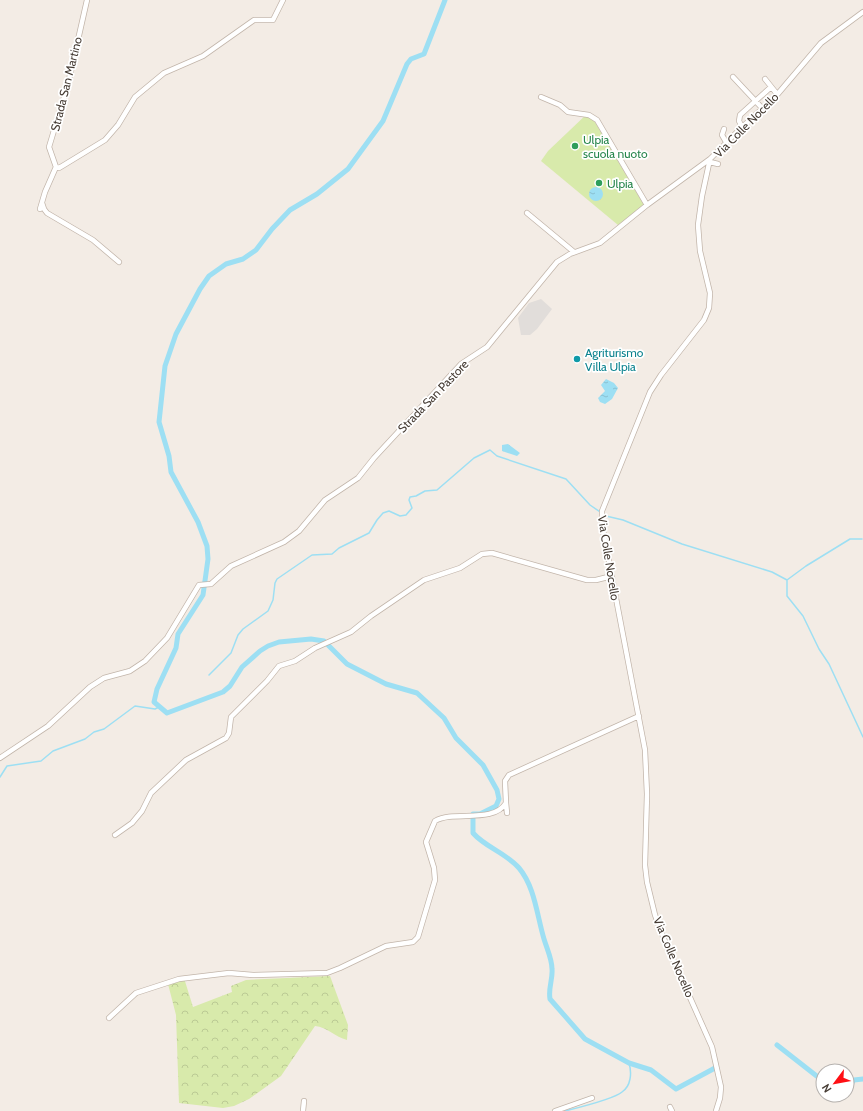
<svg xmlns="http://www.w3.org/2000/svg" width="863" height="1111" font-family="Cabin,sans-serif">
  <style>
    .green { fill: #d8eaab }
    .forest { fill: url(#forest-crowns) }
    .parking { fill: #e1ddda }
    .water { fill: url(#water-ripples) }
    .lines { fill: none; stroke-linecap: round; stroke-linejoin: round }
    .stream { stroke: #9ddff3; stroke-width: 1.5 }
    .canal { stroke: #9ddff3; stroke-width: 5 }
    .minor-casing { stroke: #c2b5aa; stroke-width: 6 }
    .minor { stroke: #fff; stroke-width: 4.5 }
    .leisure-dot { fill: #2e9e5b; stroke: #fff; stroke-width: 1.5 }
    .culture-dot { fill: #0f9aa8; stroke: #fff; stroke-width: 1.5 }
    .labels { text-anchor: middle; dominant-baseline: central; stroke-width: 3.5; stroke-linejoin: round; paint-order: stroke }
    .street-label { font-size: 12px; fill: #463c34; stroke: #fff }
    .leisure-label { font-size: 12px; fill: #27864d; stroke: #fff; text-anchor: start }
    .culture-label { font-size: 12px; fill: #0d838f; stroke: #fff; text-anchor: start }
  </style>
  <defs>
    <pattern id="forest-crowns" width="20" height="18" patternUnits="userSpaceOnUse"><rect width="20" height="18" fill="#d8eaab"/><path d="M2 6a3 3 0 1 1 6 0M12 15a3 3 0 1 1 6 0" fill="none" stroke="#bbca94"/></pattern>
    <pattern id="water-ripples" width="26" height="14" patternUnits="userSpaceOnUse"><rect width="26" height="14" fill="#9ddff3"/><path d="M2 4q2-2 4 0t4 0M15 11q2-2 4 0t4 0" fill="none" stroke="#89c0d1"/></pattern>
  </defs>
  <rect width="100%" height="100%" fill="#f3ece5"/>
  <!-- green -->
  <path class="green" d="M589 112 644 205 618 225 541 161 548 151Z"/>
  <!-- forest -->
  <path class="forest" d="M330 976 348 1025 347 1040C335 1037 327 1027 315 1026L281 1076 249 1099 234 1106 223 1108 179 1103 176 1015 168 984 184 978 193 1007 232 992 231 986 246 980Z"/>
  <!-- parking -->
  <path class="parking" d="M541 299 552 309 537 329 530 335H521L518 318 529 303Z"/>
  <!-- water -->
  <path class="water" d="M589 194a7 7 0 1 1 14 0a7 7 0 1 1-14 0Z
    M606 379 614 383 618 388 612 399 605 404 600 402 598 398 605 391 601 385Z
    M508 444 520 453 517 456 502 451V445Z"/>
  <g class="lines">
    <!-- stream -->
    <path class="stream" d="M787 580V596L803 616 819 649 829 664 863 737
      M787 580 806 566 850 539H862
      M209 675 231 653 238 635 243 629 268 611 273 600 275 583 277 579 312 555 332 554 339 548 369 533 377 520 383 513 389 511 400 516 406 515 412 508 409 500 410 497 416 496 425 491 437 490 474 458 490 450 497 456 566 479 590 505 606 516 623 520 682 544 772 572 787 580
      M0 777 7 766 41 761 53 751 85 739 94 732 104 729 135 706 155 709 159 707
      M565 1111C577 1108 614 1099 622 1092 631 1086 632 1073 629 1063"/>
    <!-- canal -->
    <path class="canal" d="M445 0 424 54 411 59 407 64 383 121 348 169 317 194 290 210 272 229 256 250 243 259 226 264 209 276 200 289 176 334 165 366 159 422 169 456 171 472 198 522 207 546 208 559 203 595 178 634 176 648 157 689 154 702 167 713 223 692 230 686 242 667 260 651 268 646 279 642 311 639 324 641 347 664 386 684 417 693 444 718 456 738 483 765 497 790 499 799 496 806 480 814H473V833C485 847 506 853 519 868 535 887 537 916 544 939 547 949 552 959 552 969 553 979 548 988 550 999L585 1039 629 1063 651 1070 676 1089 715 1068
      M777 1045 823 1081
      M847 1088 854 1080 863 1079"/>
    <!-- minor casing -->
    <g class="minor-casing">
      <path id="minor" d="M733 77 762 108
        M765 79 777 94
        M541 97 560 105 568 112 589 115 597 120 647 205
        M742 127 739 121 740 115 771 87
        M724 129 722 135 726 142
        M710 162 718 164
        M56 167 59 168 64 165 105 140 118 125 135 97 164 73 203 56 254 20H273L283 0
        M56 167 49 147 68 84 87 0
        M42 203 44 209 47 213 93 240 119 262
        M40 209 45 192 56 167
        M527 213 574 252
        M0 758 48 726 90 687 104 678 130 671 145 661 167 638 199 585 211 584 231 566 284 542 299 531 325 500 358 478 374 458 461 364 487 347 557 262 570 254 600 243 647 205 710 159
        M506 803 507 813
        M115 835 132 823 142 811 151 793 186 760 226 738 229 733 231 717 267 681 279 666 295 661 315 648 351 632 371 616 424 580 460 568 482 554 492 553 587 580H596L612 576
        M109 1018 136 993 179 979 229 973 253 975 327 973 340 968 386 946 413 942 418 937 435 880 434 868 426 842 435 821C454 810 493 824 506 803L505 781 509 775 639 716
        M670 1107 672 1111
        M303 1111 304 1101
        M555 1111 592 1098
        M716 1111 720 1098 721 1087 712 1047 664 939 655 915 647 882 645 865 647 794 645 750 602 525V511L650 392 661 375 704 320 709 308 710 293 700 251 698 225 702 196 710 159 739 130 776 96 821 43 863 12"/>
    </g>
    <!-- minor -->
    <use href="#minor" class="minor"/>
  </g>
  <!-- markers -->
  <g class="leisure-dot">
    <circle cx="575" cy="146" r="4"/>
    <circle cx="599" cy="183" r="4"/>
  </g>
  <circle class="culture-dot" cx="577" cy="359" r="4"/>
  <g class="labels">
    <!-- street labels -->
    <g class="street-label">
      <text transform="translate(66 84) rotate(-76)">Strada San Martino</text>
      <text transform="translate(746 125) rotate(-45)">Via Colle Nocello</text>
      <text transform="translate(433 396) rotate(-46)">Strada San Pastore</text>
      <text transform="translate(609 558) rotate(81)">Via Colle Nocello</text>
      <text transform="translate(674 957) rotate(67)">Via Colle Nocello</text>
    </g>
    <!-- leisure labels -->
    <g class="leisure-label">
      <text x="583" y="139">Ulpia<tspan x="583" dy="14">scuola nuoto</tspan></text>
      <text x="607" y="183">Ulpia</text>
    </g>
    <!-- culture labels -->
    <g class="culture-label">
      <text x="585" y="352">Agriturismo<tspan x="585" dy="14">Villa Ulpia</tspan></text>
    </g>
  </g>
  <!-- north arrow -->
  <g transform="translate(835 1083) rotate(238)"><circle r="19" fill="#ffffff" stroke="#b5b1ae"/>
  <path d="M0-3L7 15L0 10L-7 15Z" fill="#ff1015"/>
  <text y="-6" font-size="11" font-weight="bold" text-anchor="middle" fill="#463c34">N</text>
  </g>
</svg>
